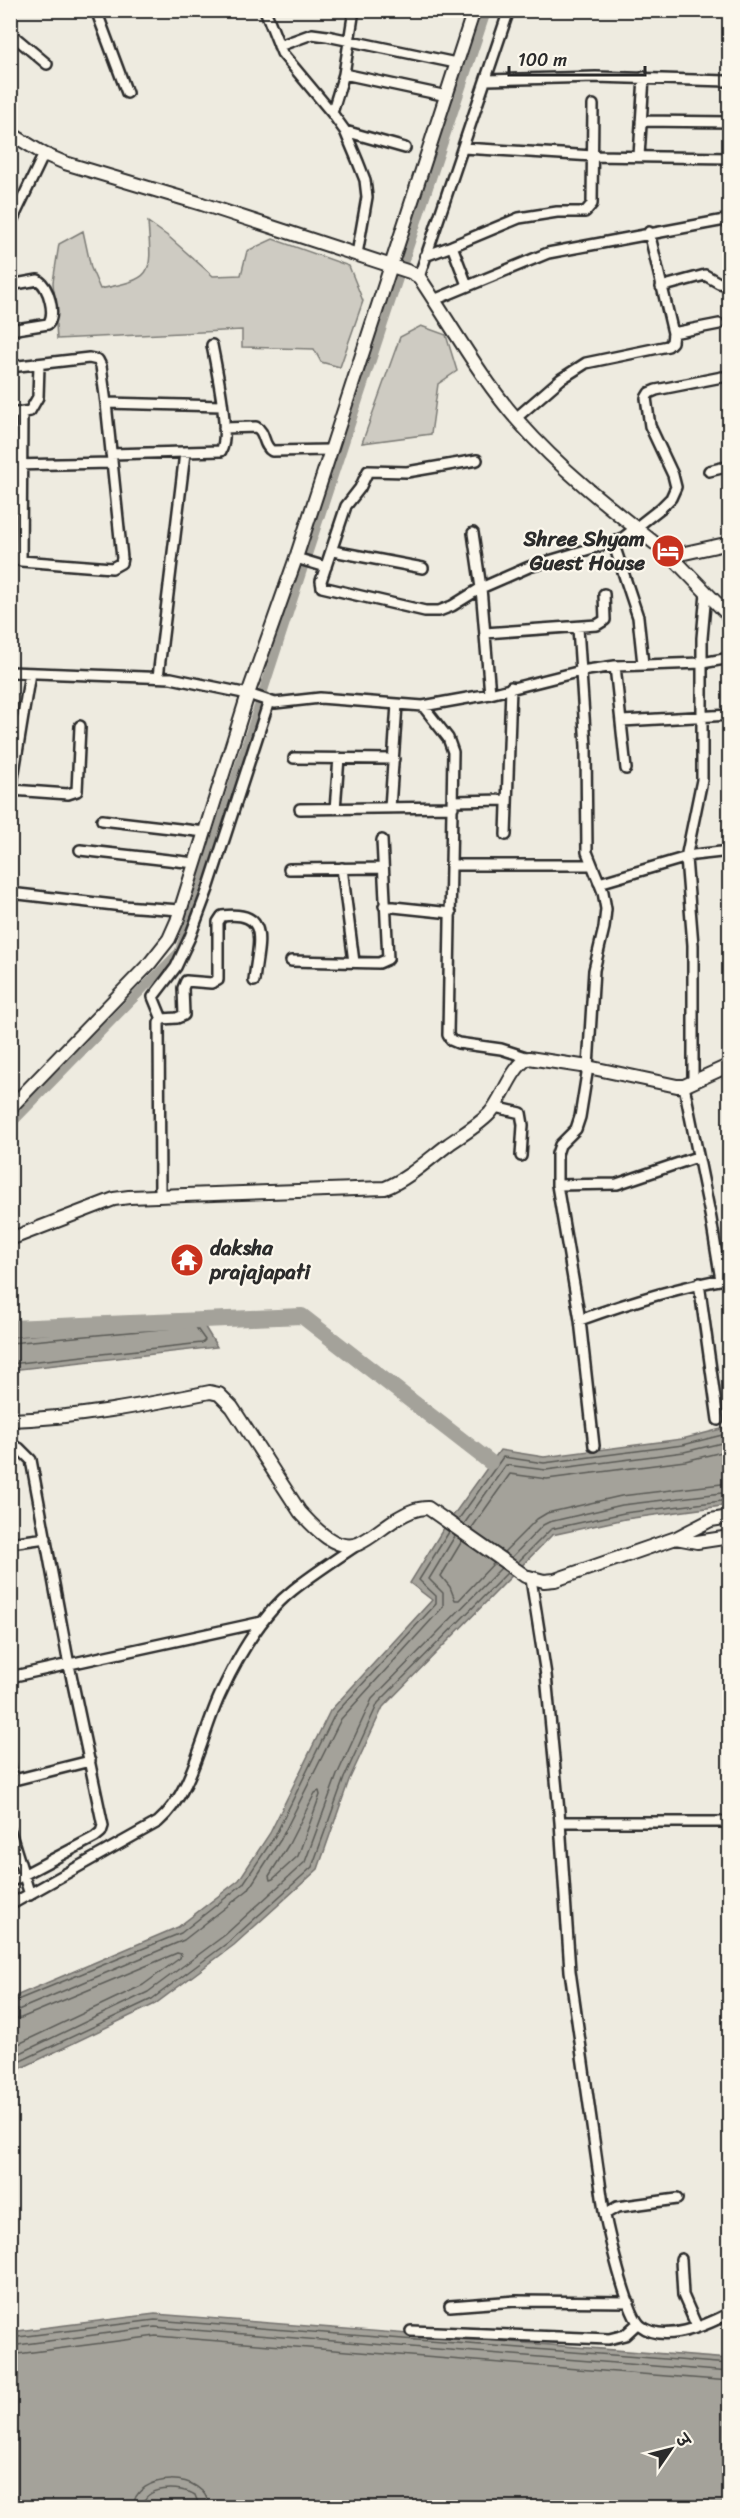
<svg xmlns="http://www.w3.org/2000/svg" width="740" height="2518" font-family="Sriracha,'Playpen Sans Deva',sans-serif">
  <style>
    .green { fill: #cecbc2; stroke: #7c7b76; stroke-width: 1.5 }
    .water { fill: #a4a29a; stroke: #74726e; stroke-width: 1.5 }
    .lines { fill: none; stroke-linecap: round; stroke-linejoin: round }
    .shore { stroke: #5b5b57; stroke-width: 1.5 }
    .canal { stroke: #a4a29a; stroke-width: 9 }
    .river { stroke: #a4a29a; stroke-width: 16 }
    .minor-casing { stroke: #2b2b2b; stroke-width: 14 }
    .tertiary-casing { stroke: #2b2b2b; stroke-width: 16 }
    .minor { stroke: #fbf7ec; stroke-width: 9 }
    .tertiary { stroke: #fbf7ec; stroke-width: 12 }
    .labels { text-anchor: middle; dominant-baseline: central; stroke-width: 4.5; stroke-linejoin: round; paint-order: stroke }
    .poi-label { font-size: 21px; font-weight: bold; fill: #2b2b2b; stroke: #fbf7ec; text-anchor: end }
  </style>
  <rect width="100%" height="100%" fill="#eeebe0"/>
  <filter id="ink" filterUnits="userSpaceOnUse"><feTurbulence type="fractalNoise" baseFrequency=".0167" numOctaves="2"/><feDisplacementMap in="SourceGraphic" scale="12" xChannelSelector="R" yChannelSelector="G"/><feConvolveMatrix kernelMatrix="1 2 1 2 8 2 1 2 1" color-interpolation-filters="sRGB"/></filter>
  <g filter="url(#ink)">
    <!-- green -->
    <path class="green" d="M148 222 169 237 213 276 241 275 247 251 273 239 349 266 363 301 340 367 321 362 314 349 242 347V330L57 339 53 282 59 244 83 231 91 268 100 289C154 278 152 276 148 222Z
      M421 326 446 335 457 371 438 384 431 434 362 443 400 337Z"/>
    <!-- water -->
    <path class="water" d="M200 1319 217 1347 11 1370V1337Z
      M729 1427V1505L625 1519 552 1535 383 1707 349 1780 318 1869 234 1945 155 2004 11 2073V1998L178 1927 239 1880 270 1833 330 1711 432 1600 410 1583 442 1531 500 1450 544 1457 682 1439Z
      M155 2314 729 2359V2507L200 2508 180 2503 86 2507H11L10 2332Z"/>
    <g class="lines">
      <!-- shore -->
      <path class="shore" d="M10 1343 195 1326 205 1340 202 1343 10 1364
        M458 1520 503 1457 544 1463 683 1445 730 1433
        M464 1524 506 1465 546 1470 684 1452 730 1441
        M471 1529 510 1474 547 1479 685 1461 730 1450
        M462 1541 441 1576 450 1587 455 1600H459L494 1563
        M504 1552 537 1519 547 1513 621 1496 730 1483
        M512 1557 543 1525 549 1522 622 1505 730 1492
        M518 1562 551 1529 624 1513 730 1500
        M319 1791 320 1795 298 1856 273 1879 270 1880 269 1876 289 1844 315 1793Z
        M10 2003 181 1933 243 1884 275 1836 335 1714 436 1604V1596L419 1580 449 1532
        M10 2011 18 2010 184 1940 248 1890 281 1839 341 1719 443 1607V1593L429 1579 455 1536
        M10 2020 21 2018 177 1953 181 1954 180 1958 143 1985 10 2048
        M10 2058 148 1992 225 1935 305 1862 337 1775 372 1699 501 1568
        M10 2066 152 1999 230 1941 312 1867 344 1778 378 1703 507 1573
        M10 2338 155 2320 730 2364
        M10 2346 155 2327 730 2372
        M10 2355 156 2336 730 2381
        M133 2508C134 2471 208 2470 209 2508
        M142 2508C143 2485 181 2486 195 2495L200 2508"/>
      <!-- canal -->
      <path class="canal" d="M10 1125 179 952 307 556 487 10"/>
      <!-- river -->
      <path class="river" d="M10 1328 302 1316 490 1462"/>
      <!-- minor casing -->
      <g class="minor-casing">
        <path id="minor" d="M96 10 127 93
          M265 10 282 53 332 113 345 131 358 162 365 180 367 197 357 254
          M10 33 47 64
          M279 46 312 34 327 36 456 63
          M344 74 447 96
          M486 80 596 77 727 81
          M332 113 344 74 354 10
          M641 121 730 122
          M345 131 405 148
          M463 148 593 156 730 158
          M639 156 644 77
          M10 225 44 154
          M452 246 519 218 557 212H585L592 204 593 105
          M425 256 452 246 467 285
          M419 277 509 10
          M10 285 38 280C49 287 56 314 48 324L10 330
          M661 287 705 275 719 283 730 285
          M434 300 548 253 730 219
          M673 333 719 324
          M10 367 89 358 98 360 101 366 106 403 122 558 121 563 112 568 21 561 22 413
          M106 403 222 406
          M10 414 30 411 38 397 39 365
          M516 418 561 379 586 363 668 346 672 342 673 333 649 232
          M224 428 256 427C266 432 262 445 272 451L330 450
          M111 454 221 451C231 434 216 367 212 345
          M477 460 407 472 368 471 360 488 346 506 321 581 322 587 425 611H439L452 606 481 588 529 567 613 542
          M10 465 112 463
          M709 471 730 466
          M473 533 481 588 490 694
          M333 551 423 568
          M296 558 326 567
          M578 628 586 746 587 852 603 892 606 909 604 928 594 970 588 1067 580 1117 576 1129 560 1145 557 1154V1185L580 1320 594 1446
          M485 633 597 625 605 620 604 594
          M643 664 638 617 613 542 624 537 661 508 671 498 676 487 673 475 650 426 646 398 649 393 656 390 722 377
          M615 666 702 663 730 658
          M10 672 171 678 248 694 275 703 320 698 423 706 490 694 581 671 615 666 626 769
          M158 677 185 453
          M423 706 448 738 453 752 448 1035 451 1040 458 1043 501 1049 529 1058
          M622 721 730 715
          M294 758 394 759
          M12 790 68 794 77 791 80 726
          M453 801 507 800
          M10 808 13 778 30 673
          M390 808 397 704
          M300 809 453 807
          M335 809 339 758
          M102 820 205 832
          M506 835 511 687
          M80 850 195 863
          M453 865H591
          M342 868 354 962
          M289 869 383 868
          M599 883 694 855 730 851
          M10 893 123 906 180 910
          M384 906 451 913
          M291 961 379 963 388 959 382 840
          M162 1019 153 997 176 967 190 937 208 889 269 701
          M693 1082V945L686 858 702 780V638L706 593
          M684 1086 711 1219 721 1280
          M495 1107 521 1113 523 1125 521 1156
          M557 1185 617 1184 697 1157
          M160 1194 159 1023 162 1019 177 1018 184 1015 183 988 186 981 211 983 218 980V922L222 916C273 909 257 947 254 981
          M699 1283 718 1420
          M580 1320C629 1302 678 1287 730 1278
          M10 1446 19 1448 31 1460 69 1665 103 1826 101 1832 95 1837 10 1882
          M10 1543 46 1538
          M531 1579 546 1675 560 1822 570 1971 604 2211C608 2231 627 2315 641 2326 664 2344 707 2325 730 2313
          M10 1677 262 1622
          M10 1765 13 1781
          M10 1781 90 1761
          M560 1822H730
          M10 1831 30 1895
          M10 1905 158 1822C193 1792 201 1736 220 1695 237 1658 260 1616 293 1590 313 1574 335 1560 357 1545
          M605 2214 617 2207 677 2199
          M681 2259 683 2295 697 2327
          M450 2306 516 2301 629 2302
          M411 2331 609 2339 625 2335 638 2323"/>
      </g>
      <!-- tertiary casing -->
      <g class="tertiary-casing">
        <path id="tertiary" d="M10 133 44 154 65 163 202 204 410 272 419 277C452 326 481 379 520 423 565 474 618 514 671 556L730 543
          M671 556 730 617
          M10 1108 150 963 169 939 177 921 248 694 296 558 474 10
          M10 1239 114 1199 129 1197 385 1188C408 1179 429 1159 449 1144 463 1134 479 1125 490 1113 503 1098 512 1066 529 1058L588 1067 677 1086H684L730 1065
          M10 1420C77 1418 145 1405 210 1392L219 1394 232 1407 300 1512C313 1526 335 1552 358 1544 370 1539 382 1528 393 1521 405 1514 414 1508 428 1508L525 1576 544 1581 555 1580 676 1538 711 1520 730 1517
          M676 1538 697 1542 730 1537"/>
      </g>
      <!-- minor -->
      <use href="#minor" class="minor"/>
      <!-- tertiary -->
      <use href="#tertiary" class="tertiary"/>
    </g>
  </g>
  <!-- icons -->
  <defs>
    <g id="hotel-disc" transform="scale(1.725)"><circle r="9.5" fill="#c8321e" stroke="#fbf7ec"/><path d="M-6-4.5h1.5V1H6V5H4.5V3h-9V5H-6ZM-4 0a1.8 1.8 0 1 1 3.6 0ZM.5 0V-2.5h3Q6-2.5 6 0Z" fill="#fff"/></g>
    <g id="temple-disc" transform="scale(1.725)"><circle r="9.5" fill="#c8321e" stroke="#fbf7ec"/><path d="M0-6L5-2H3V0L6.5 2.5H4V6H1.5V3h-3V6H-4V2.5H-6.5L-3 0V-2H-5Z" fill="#fff"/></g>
  </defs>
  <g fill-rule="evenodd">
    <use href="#hotel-disc" x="668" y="551"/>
    <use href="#temple-disc" x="187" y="1260"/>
  </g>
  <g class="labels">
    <!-- poi labels -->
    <g class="poi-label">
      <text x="645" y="539">Shree Shyam<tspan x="645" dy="24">Guest House</tspan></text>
      <text x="210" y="1248" text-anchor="start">daksha<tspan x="210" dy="24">prajajapati</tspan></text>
    </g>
  </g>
  <!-- margin -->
  <rect width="740" height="2518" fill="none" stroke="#fbf7ec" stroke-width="36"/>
  <rect x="18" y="18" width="704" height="2482" fill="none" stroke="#2b2b2b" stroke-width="2" filter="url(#ink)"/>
  <!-- north arrow -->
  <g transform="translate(671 2449) rotate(55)" stroke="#fbf7ec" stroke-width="4.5" paint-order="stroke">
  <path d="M0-4.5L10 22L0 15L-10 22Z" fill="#2b2b2b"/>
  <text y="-9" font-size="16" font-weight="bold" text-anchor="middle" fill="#2b2b2b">उ</text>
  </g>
  <!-- scale -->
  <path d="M509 66v9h136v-9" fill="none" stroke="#2b2b2b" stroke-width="3"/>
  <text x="518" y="66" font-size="18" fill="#2b2b2b" stroke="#fbf7ec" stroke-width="4.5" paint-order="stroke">100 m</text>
</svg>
